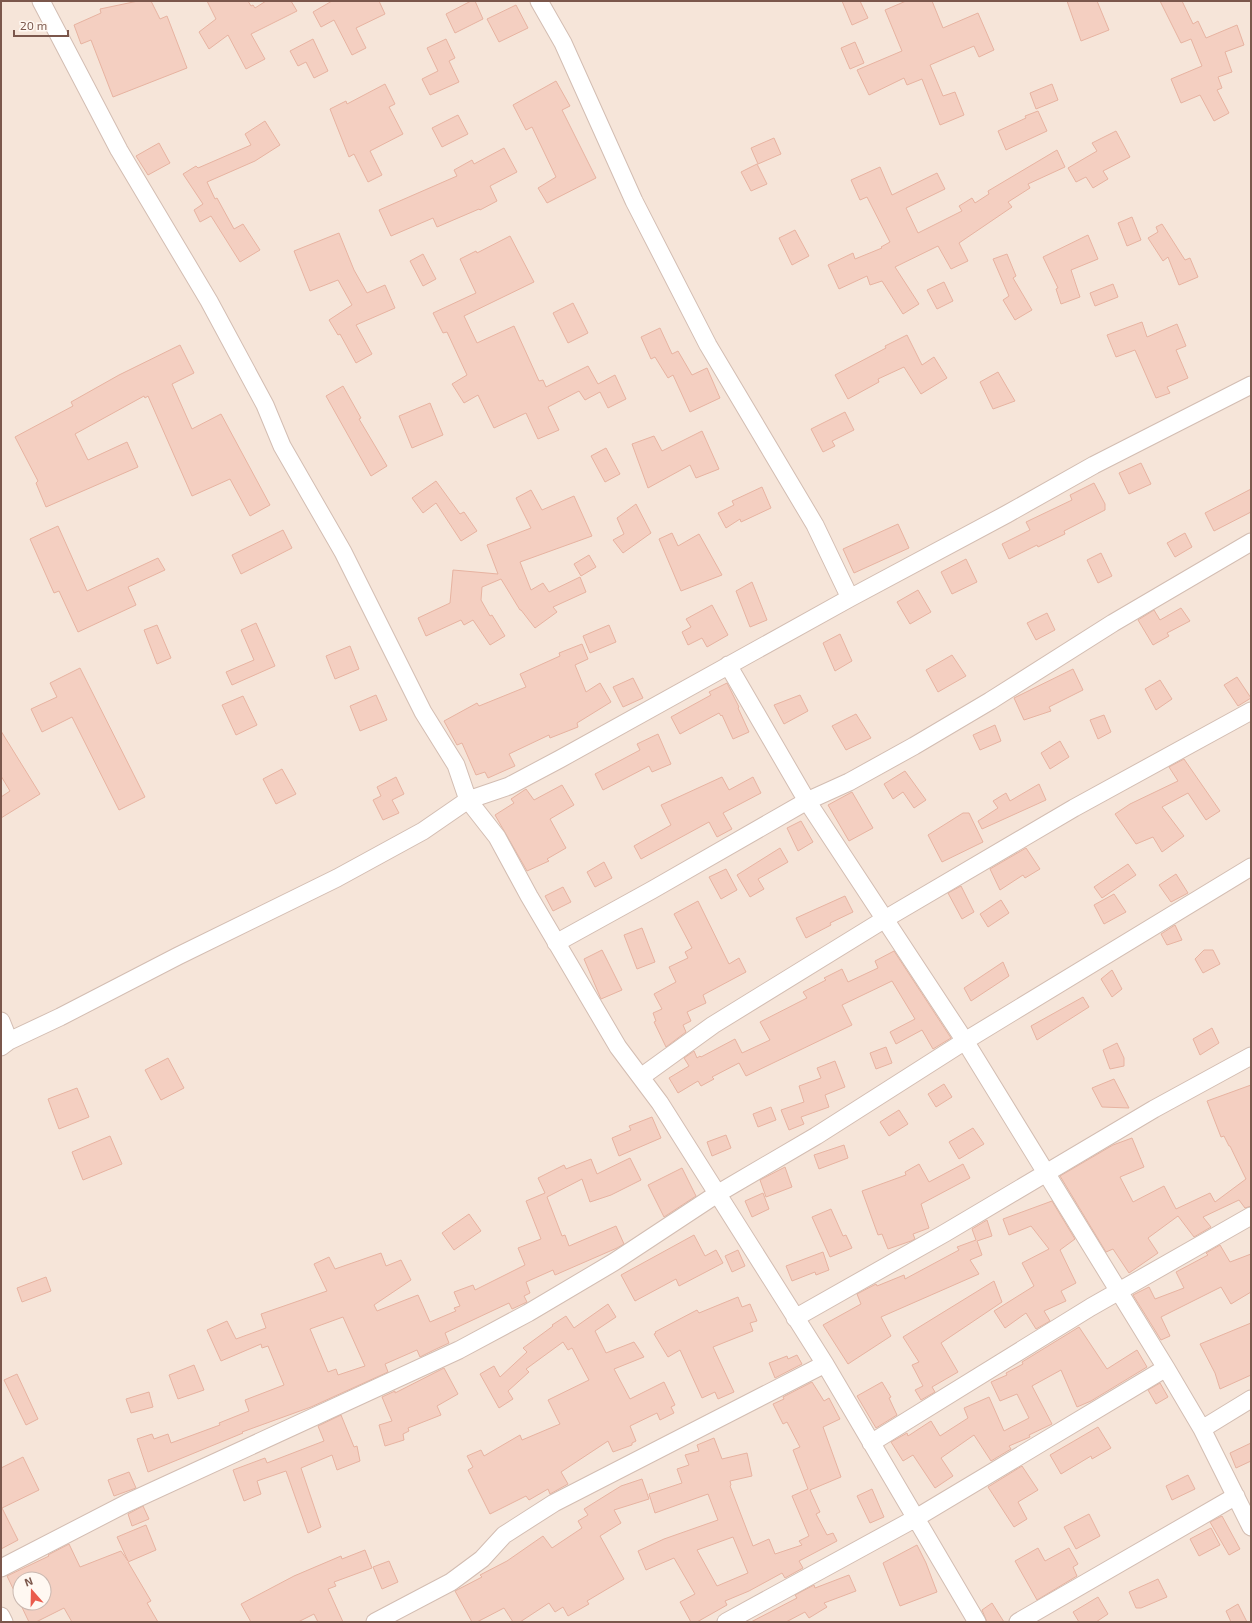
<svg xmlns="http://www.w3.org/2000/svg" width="1252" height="1623" font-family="'Exo 2',sans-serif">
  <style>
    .residential { fill: #f6e5d9; fill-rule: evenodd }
    .building { fill: #f4cfc1; stroke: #e7b3a1; fill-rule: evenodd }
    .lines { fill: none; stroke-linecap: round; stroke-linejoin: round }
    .street-casing { stroke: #d3bdb2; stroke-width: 19 }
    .street { stroke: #fff; stroke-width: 17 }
  </style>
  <rect width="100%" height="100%" fill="#fdf4eb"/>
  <!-- residential -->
  <path class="residential" d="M1 1H1251V1622H1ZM20 1579H44V1603H20Z"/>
  <!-- building -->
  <path class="building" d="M138 1H151L160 19 167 16 187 68 113 97 91 40 81 44 74 25 101 13 100 9Z
    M207 1H248L251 6 253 5 255 8 266 1H291L297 11 251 34 265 59 246 69 228 35 209 49 199 32 216 19Z
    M332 1H379L385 14 356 28 366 48 352 55 334 20 321 27 313 12Z
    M471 1H475L483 19 455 33 446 14Z
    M842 1H860L868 18 852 25Z
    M906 1H932L943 28 978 13 994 50 979 57 974 46 930 65 943 96 955 92 964 115 940 125 922 79 907 85 904 78 869 95 857 70 902 51 885 10Z
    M1067 1H1097L1109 30 1081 41Z
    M1160 1H1182L1193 24 1198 21 1206 38 1237 25 1244 45 1225 52 1232 72 1218 77 1222 88 1217 90 1229 113 1214 121 1200 95 1181 103 1171 79 1202 66 1191 39 1181 43Z
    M516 5 528 28 499 42 487 19Z
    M313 39 328 71 314 78 306 62 298 66 290 51Z
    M446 39 455 58 449 61 459 82 430 95 422 79 438 71 427 48Z
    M855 42 864 63 850 69 841 48Z
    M556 81 570 106 562 110 596 178 547 203 538 188 556 177 532 127 526 130 513 105Z
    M385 84 395 104 389 107 403 134 370 151 382 175 368 182 354 154 349 157 330 109 346 101 347 104Z
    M1052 84 1058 100 1036 109 1030 93Z
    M1038 111 1047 131 1006 150 998 131 1026 118 1025 116Z
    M458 115 468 134 442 147 432 128Z
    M265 121 280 145 255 161 207 182 215 199 217 198 234 229 243 224 260 250 240 262 211 216 200 222 194 210 203 204 183 174 196 166 198 168 251 145 245 134Z
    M1116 131 1130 157 1103 171 1108 179 1093 188 1086 177 1076 182 1068 168 1097 151 1092 143Z
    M774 138 781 154 758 164 751 148Z
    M159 143 170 163 148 175 136 156Z
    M504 148 517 172 490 186 497 201 480 210 479 209 437 227 433 218 391 236 379 210 457 176 454 170 472 160 474 164Z
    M1057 150 1065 167 1028 184 1030 188 1008 202 1012 207 959 243 968 261 951 269 938 246 895 267 919 304 903 314 882 281 870 285 867 276 839 289 828 265 853 253 855 259 882 248 881 247 890 242 867 197 860 200 851 180 880 167 892 195 937 173 945 189 906 208 918 233 962 211 959 206 972 198 975 203 989 194 988 191Z
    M757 164 767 184 751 191 741 172Z
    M1132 217 1141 240 1127 246 1118 223Z
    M1162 224 1185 260 1190 258 1198 277 1179 285 1168 257 1163 261 1148 238 1158 232 1156 227Z
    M795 230 809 256 792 265 779 238Z
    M339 233 354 270 367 293 385 285 395 308 356 325 372 354 356 363 340 334 338 335 329 320 352 305 338 280 310 291 294 251Z
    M1088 235 1098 259 1071 270 1080 297 1061 304 1056 289 1058 288 1043 257Z
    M510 236 534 282 464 316 477 343 514 326 539 381 543 380 546 387 588 366 598 384 615 375 626 399 608 408 600 392 585 400 579 391 548 407 559 430 538 439 526 413 494 428 478 395 464 403 452 384 467 375 447 332 443 333 433 313 476 293 460 259 476 251 477 253Z
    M423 254 436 279 423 286 410 261Z
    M1007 254 1016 276 1013 278 1032 310 1015 320 1003 300 1009 296 993 259Z
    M944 282 953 301 937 309 927 290Z
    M1113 284 1118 297 1095 306 1090 293Z
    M573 303 588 333 568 343 553 313Z
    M1142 322 1147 337 1177 324 1186 346 1176 350 1188 378 1167 387 1170 393 1156 398 1135 350 1116 357 1107 335Z
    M660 328 672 354 678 351 692 375 707 368 720 398 690 412 673 375 668 378 655 357 651 359 641 337Z
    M907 335 922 365 934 357 947 378 921 394 904 367 878 379 879 382 848 399 835 375 886 348 885 346Z
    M180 345 194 373 172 384 192 429 221 414 270 505 250 516 230 479 192 496 148 396 145 398 144 396 75 434 88 460 127 442 138 467 46 507 36 483 38 481 15 437 73 406 71 402 119 375Z
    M998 372 1015 401 993 409 980 382Z
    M343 386 361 418 359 419 387 466 371 476 326 396Z
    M430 403 443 435 412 448 399 416Z
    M845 412 854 430 832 441 835 446 823 452 811 429Z
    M702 431 719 469 696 478 690 465 648 488 632 444 654 436 662 451Z
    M606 448 620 474 605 482 591 456Z
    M1141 463 1151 484 1129 494 1119 473Z
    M436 481 460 514 464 512 477 531 461 541 436 503 423 513 412 498Z
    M1094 483 1105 504V510L1064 531 1065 534 1038 547 1037 545 1009 559 1002 544 1030 530 1026 522 1072 500 1070 495Z
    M762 487 771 508 741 522 740 519 726 528 718 513 734 505 732 501Z
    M1251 489V512L1214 531 1205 513Z
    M531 490 542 510 574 496 592 536 520 562 531 590 543 583 549 592 580 577 586 592 553 607 557 612 535 628 521 610H520L501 579 482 587 481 600 490 616 492 615 505 636 490 645 473 620 464 625 461 620 426 636 418 618 450 603 453 570 498 574 487 545 531 528 516 498Z
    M636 504 651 533 623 553 613 540 624 534 617 518Z
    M898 524 909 548 854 573 843 549Z
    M58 526 87 591 158 558 165 570 128 587 136 605 78 632 59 591 54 593 30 539Z
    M283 530 292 548 241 574 232 555Z
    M672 533 678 546 699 534 722 575 681 591 659 539Z
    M1185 533 1192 547 1175 557 1167 543Z
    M1101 553 1112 576 1098 583 1087 560Z
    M589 555 596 567 581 576 574 564Z
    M966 559 977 582 952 594 941 572Z
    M752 582 767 620 750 627 736 591Z
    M918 590 931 612 910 624 897 602Z
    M712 605 728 635 707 647 702 638 688 645 682 632 691 627 686 619Z
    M1181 608 1190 621 1167 633 1169 636 1153 645 1138 620 1154 610 1160 620Z
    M1047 613 1055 630 1036 640 1027 623Z
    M256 623 275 666 232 685 226 672 254 660 241 630Z
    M157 625 171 658 157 664 144 630Z
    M609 625 616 642 590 653 583 636Z
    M840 634 852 661 835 671 823 643Z
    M582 644 588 659 575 665 586 692 600 683 611 702 577 723 578 727 550 738 549 735 509 754 515 766 488 778 485 772 476 775 462 743 457 745 444 721 477 703 479 706 526 687 520 674 560 656 559 653Z
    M350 646 359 669 335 679 326 656Z
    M952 655 966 676 938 692 926 670Z
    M80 668 145 797 119 810 72 717 42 732 31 709 57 697 50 683Z
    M1073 669 1083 690 1049 707 1051 711 1024 720 1014 698Z
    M1237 677 1251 698 1238 706 1224 685Z
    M633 678 643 698 623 707 613 687Z
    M1160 680 1172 699 1156 710 1145 689Z
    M727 683 739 707 738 708 749 732 733 739 722 715 721 716 719 713 680 734 671 717 711 695 709 692Z
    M376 695 387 720 360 731 350 706Z
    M800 695 808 711 784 724 774 705Z
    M243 696 257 725 236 735 222 705Z
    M856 714 871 738 846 750 832 726Z
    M1104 715 1111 732 1098 739 1090 720Z
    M995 725 1001 741 980 750 973 735Z
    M1 731 40 794 1 818V797L10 791 1 776Z
    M658 734 671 764 652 772 649 766 603 790 595 774 640 750 637 744Z
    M1060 741 1069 757 1050 769 1041 753Z
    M1184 759 1220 811 1206 820 1188 793 1162 807 1184 836 1162 852 1153 837 1136 844 1115 814 1130 804 1178 781 1169 767Z
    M282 769 296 794 276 804 263 779Z
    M905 771 926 800 914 808 903 792 893 799 884 784Z
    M396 777 404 794 392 800 399 813 383 820 373 800 381 796 377 787Z
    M722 777 729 790 753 777 761 793 723 813 732 829 717 837 709 822 641 859 634 846 671 825 661 805Z
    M1039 784 1046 800 982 829 978 821 998 808 993 801 1006 793 1010 801Z
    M562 785 574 805 550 819 566 848 547 859 549 861 527 871 495 815 514 803 511 799 526 789 534 800Z
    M852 792 873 828 849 841 828 805Z
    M963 813H969L983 842 942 862 928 835Z
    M801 821 813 842 798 851 787 828Z
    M780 848 788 862 758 879 764 889 750 897 737 875Z
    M1026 848 1040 869 1025 878 1023 875 1000 890 990 869Z
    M604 862 612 878 595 887 587 872Z
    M1128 864 1136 875 1102 898 1094 887Z
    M726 869 737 890 721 899 709 877Z
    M1176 874 1188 893 1171 902 1159 885Z
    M961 886 974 912 962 919 948 893Z
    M563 887 571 902 553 911 545 896Z
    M1114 894 1126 912 1104 924 1094 905Z
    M845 896 853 912 830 923 831 925 806 938 796 918Z
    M1001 900 1009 913 988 927 980 914Z
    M698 901 729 964 739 958 746 972 703 995 706 1003 687 1012 691 1021 683 1025 686 1032 666 1047 654 1022 656 1021 653 1013 662 1009 654 994 676 982 669 967 688 958 685 952 692 948 674 914Z
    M1175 925 1182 940 1167 945 1161 934Z
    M642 928 655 962 637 969 624 935Z
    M602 950 622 990 601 999 584 959Z
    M1204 950H1213L1220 964 1203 973 1195 959Z
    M894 951 951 1038 933 1049 922 1030 896 1044 890 1032 915 1019 892 981 842 1005 852 1025 746 1076 739 1063 712 1077 714 1079 701 1086 698 1081 678 1093 669 1078 689 1066 684 1058 694 1051 697 1058 700 1056 701 1057 735 1039 742 1053 770 1040 760 1022 807 998 803 992 826 980 824 978 842 969 848 982 878 968 875 961Z
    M1003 962 1009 976 971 1001 964 988Z
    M1112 970 1122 989 1112 997 1101 979Z
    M1083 997 1089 1007 1037 1040 1031 1026Z
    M1212 1028 1219 1043 1200 1055 1193 1039Z
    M1117 1043 1124 1058V1066L1110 1069 1103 1050Z
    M886 1047 892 1063 876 1069 870 1053Z
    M168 1058 184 1088 161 1100 145 1070Z
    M835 1061 845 1087 825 1095 829 1107 801 1117 804 1124 789 1130 781 1110 804 1102 799 1086 821 1078 817 1068Z
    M1114 1079 1129 1108 1102 1107 1092 1088Z
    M944 1084 952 1097 936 1107 928 1094Z
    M1251 1085V1206L1245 1208 1239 1200 1203 1217 1211 1227 1194 1237 1178 1216 1148 1238 1158 1253 1129 1273 1113 1249 1106 1252 1060 1176 1113 1145 1132 1138 1144 1167 1120 1177 1133 1202 1164 1186 1176 1209 1210 1193 1215 1202 1246 1179 1230 1146H1229L1224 1136 1221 1137 1207 1101Z
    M77 1088 89 1117 59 1129 48 1099Z
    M771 1107 776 1120 758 1127 753 1114Z
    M899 1110 908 1124 889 1136 880 1122Z
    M652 1117 661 1138 619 1156 612 1138 631 1130 629 1126Z
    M973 1128 984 1144 959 1159 949 1142Z
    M726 1135 731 1148 712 1156 707 1142Z
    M110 1136 122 1164 83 1180 72 1152Z
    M844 1145 848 1158 819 1169 814 1155Z
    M630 1158 641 1180 611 1195 590 1202 582 1179 547 1197 562 1236 565 1235 569 1246 616 1226 624 1244 617 1248 555 1275 553 1270 526 1282 530 1293 524 1296 527 1302 512 1309 509 1303 445 1333 449 1343 434 1350 420 1357 417 1350 385 1364 388 1372 311 1407 242 1432 243 1433 148 1472 137 1439 152 1434 154 1439 168 1434 171 1443 220 1425 219 1423 249 1411 245 1400 284 1385 268 1346 262 1348 261 1344 221 1361 207 1330 227 1321 236 1339 266 1328 261 1314 327 1291 314 1264 329 1257 335 1269 381 1253 386 1266 401 1260 411 1280 374 1305 377 1311 418 1295 430 1322 456 1311 454 1308 460 1306 454 1292 473 1285 475 1290 525 1265 518 1248 541 1239 526 1201 545 1193 538 1178 564 1165 566 1169 591 1159 597 1174ZM343 1317 365 1366 338 1375 336 1369 328 1372 310 1329Z
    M919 1164 929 1182 963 1164 970 1178 921 1204 929 1228 913 1234 915 1239 911 1241 888 1249 882 1234 878 1235 862 1191 906 1175 905 1172Z
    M785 1167 792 1187 766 1197 760 1180Z
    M682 1168 696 1196 664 1217 648 1185Z
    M763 1193 769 1209 752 1217 745 1201Z
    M1052 1201 1075 1239 1060 1250 1076 1283 1061 1291 1066 1301 1044 1311 1050 1321 1036 1329 1026 1313 1005 1328 994 1311 1034 1286 1022 1263 1049 1249 1031 1226 1009 1235 1003 1219Z
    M831 1209 843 1236 846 1235 852 1248 830 1257 812 1217Z
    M469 1214 481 1231 454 1250 442 1233Z
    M987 1220 992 1236 977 1241 982 1255 970 1260 979 1274 881 1317 891 1336 848 1364 823 1325 861 1304 857 1294 876 1284 877 1286 904 1275 905 1279 959 1250 957 1247 976 1240 972 1229Z
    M694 1235 705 1256 716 1250 723 1263 679 1286 676 1279 635 1301 621 1275Z
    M1220 1245 1230 1262 1251 1254V1292L1231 1304 1221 1287 1161 1317 1170 1336 1161 1340 1133 1295 1149 1287 1155 1299 1184 1288 1176 1272 1208 1255 1206 1253Z
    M738 1250 745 1266 732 1272 725 1256Z
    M823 1252 829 1270 816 1275 815 1272 792 1281 786 1266Z
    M46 1277 51 1291 22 1302 17 1288Z
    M994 1281 1002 1302 941 1343 958 1372 932 1387 935 1392 921 1400 915 1390 923 1386 912 1365 919 1362 903 1337Z
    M738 1297 742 1307 750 1304 757 1321 750 1323 753 1331 713 1347 734 1392 718 1399 715 1392 702 1398 680 1350 668 1357 654 1334 656 1333 655 1332 697 1310 699 1313Z
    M608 1304 616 1317 595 1331 606 1353 634 1342 644 1357 614 1369 630 1399 664 1382 675 1405 671 1407 674 1413 660 1420 657 1413 630 1426 636 1441 632 1443V1445L613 1452 608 1441 561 1472 568 1484 550 1494 548 1489 529 1500 526 1496 490 1514 468 1470 473 1467 467 1456 481 1450 484 1456 520 1435 522 1440 560 1424 548 1400 589 1380 572 1348 568 1350 563 1342 526 1369 529 1372 508 1391 513 1399 499 1408 480 1374 494 1366 500 1377 527 1352 523 1348 553 1326 552 1325 566 1316 574 1328Z
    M1251 1323V1375L1220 1389 1215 1373 1200 1344Z
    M1079 1327 1107 1369 1137 1350 1147 1367 1091 1401 1077 1407 1061 1370 1032 1386 1052 1424 1029 1435 1030 1437 1009 1446 1011 1449 991 1461 974 1435 941 1458 953 1476 935 1488 913 1455 903 1461 891 1442 907 1433 908 1436 931 1421 940 1436 968 1418 964 1408 989 1397 1004 1431 1029 1418 1017 1394 1000 1401 991 1382 1007 1375 1006 1373 1023 1364 1022 1362Z
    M797 1355 802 1364 775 1378 769 1363 787 1356 788 1359Z
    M194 1365 204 1390 178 1399 169 1375Z
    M444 1368 458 1394 437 1406 441 1415 408 1428 409 1431 403 1434 404 1440 385 1446 379 1425 392 1421 382 1397 395 1391V1393Z
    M17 1374 38 1419 26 1425 4 1380Z
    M812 1382 824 1401 829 1398 840 1419 823 1427 841 1477 810 1490 820 1512 816 1514 827 1535 833 1533 837 1541 799 1561 803 1568 785 1578 782 1573 749 1591 725 1601 727 1605 697 1622H691L680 1602 695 1594 674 1558 646 1570 638 1551 664 1539 718 1520 708 1494 655 1513 649 1494 682 1483 677 1469 689 1465 685 1455 699 1451 697 1445 714 1438 722 1459 747 1453 752 1476 730 1481 731 1485 730 1486 753 1546 769 1539 775 1554 802 1545 799 1541 809 1536 792 1496 808 1489 793 1450 800 1447 787 1422 783 1424 773 1404 784 1399 783 1397ZM733 1537 748 1573 717 1586 697 1550Z
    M882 1382 891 1397 889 1398 897 1415 876 1428 857 1396Z
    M1160 1383 1168 1397 1156 1404 1148 1390Z
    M149 1392 153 1407 131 1413 126 1399Z
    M341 1415 354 1447 357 1446 360 1461 337 1470 332 1455 301 1468 321 1527 308 1533 286 1471 257 1481 261 1494 244 1501 233 1470 265 1458 267 1463 324 1441 318 1426Z
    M1098 1427 1111 1448 1092 1459 1091 1456 1061 1474 1050 1455Z
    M1251 1443V1461L1236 1468 1230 1453Z
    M23 1457 39 1490 2 1508 18 1540 1 1549V1468Z
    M1022 1466 1038 1490 1018 1502 1027 1519 1014 1527 988 1487Z
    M129 1472 136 1488 114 1496 108 1480Z
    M1188 1475 1195 1489 1172 1500 1166 1486Z
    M642 1479 649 1499 614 1510 621 1523 600 1536 624 1579 587 1601 589 1604 568 1616 563 1607 555 1612 549 1603 520 1622H513L504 1608 477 1622H472L455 1591 482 1577 480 1575 507 1561 543 1536 552 1548 582 1528 578 1521 588 1515 584 1509 621 1486Z
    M872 1489 884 1517 870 1523 857 1496Z
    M143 1506 149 1519 132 1526 128 1514Z
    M1089 1514 1100 1536 1076 1549 1064 1527Z
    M1222 1516 1240 1549 1229 1555 1210 1522Z
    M146 1525 156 1550 128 1562 151 1601 147 1603 158 1622H72L64 1608 36 1622H29L7 1576 49 1556 48 1555 69 1544 80 1567 121 1551 128 1561 117 1537ZM20 1579H44V1603H20Z
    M1211 1528 1220 1545 1199 1556 1190 1539Z
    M917 1545 926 1563 937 1592 900 1606 883 1563Z
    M1038 1548 1045 1561 1069 1548 1078 1564 1073 1567 1077 1576 1037 1600 1015 1561Z
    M365 1550 372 1568 334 1582 336 1586 328 1589 343 1622H318L314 1614 298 1622H251L241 1604 294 1576 341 1556 342 1559Z
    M389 1561 398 1582 382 1589 373 1567Z
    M849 1575 856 1591 824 1603 827 1607 809 1618 805 1612 786 1622H751L797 1598 795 1595 814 1585 815 1588Z
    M1158 1579 1167 1597 1141 1608H1136L1129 1592Z
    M1098 1597 1108 1614 1096 1622H1079L1073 1612Z
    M992 1603 1004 1622H987L982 1610Z
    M1238 1604 1247 1622H1231L1226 1611Z"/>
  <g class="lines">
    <!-- street casing -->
    <g class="street-casing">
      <path id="street" d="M41 1 119 150 209 301 265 405 282 446 343 552 423 712 456 765 468 800 497 837 529 896 618 1047 660 1103 825 1364 977 1622
        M539 1 563 43 634 201 708 345 815 525 850 598
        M728 665 807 801 965 1041 1166 1368 1202 1429 1251 1527
        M556 943 652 890 807 801 849 782 914 746 990 701 1113 623 1251 542
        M1 1021 9 1041
        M1 1047 9 1041 60 1017 178 956 337 878 423 831 468 800 509 786 560 759 850 598 1007 514 1094 465 1251 385
        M641 1077 713 1025 885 919 1074 808 1251 711
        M795 1318 945 1233 1154 1109 1251 1056
        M1202 1429 1251 1399
        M871 1443 1091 1307 1251 1216
        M1 1568 127 1503 459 1350 528 1313 614 1262 717 1194 816 1136 965 1041 1251 867
        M1 1616 4 1622
        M375 1622 451 1582 482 1559 504 1535 554 1503 825 1364
        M726 1622 916 1518 1166 1368
        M1018 1622 1236 1496"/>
    </g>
    <!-- street -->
    <use href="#street" class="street"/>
  </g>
  <!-- border -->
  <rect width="1252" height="1623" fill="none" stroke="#7b574c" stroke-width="4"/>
  <!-- north arrow -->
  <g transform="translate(32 1591) rotate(340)"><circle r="19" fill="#fff8f2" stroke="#cab8b0"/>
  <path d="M0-3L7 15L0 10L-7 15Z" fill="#ea5c4d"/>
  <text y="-6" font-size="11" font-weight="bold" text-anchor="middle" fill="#7b574c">N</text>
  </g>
  <!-- scale -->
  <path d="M14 30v6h54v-6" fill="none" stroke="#7b574c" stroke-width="2"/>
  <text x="20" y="30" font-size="12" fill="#7b574c" stroke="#fff8f2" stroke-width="3" paint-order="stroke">20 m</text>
</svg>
